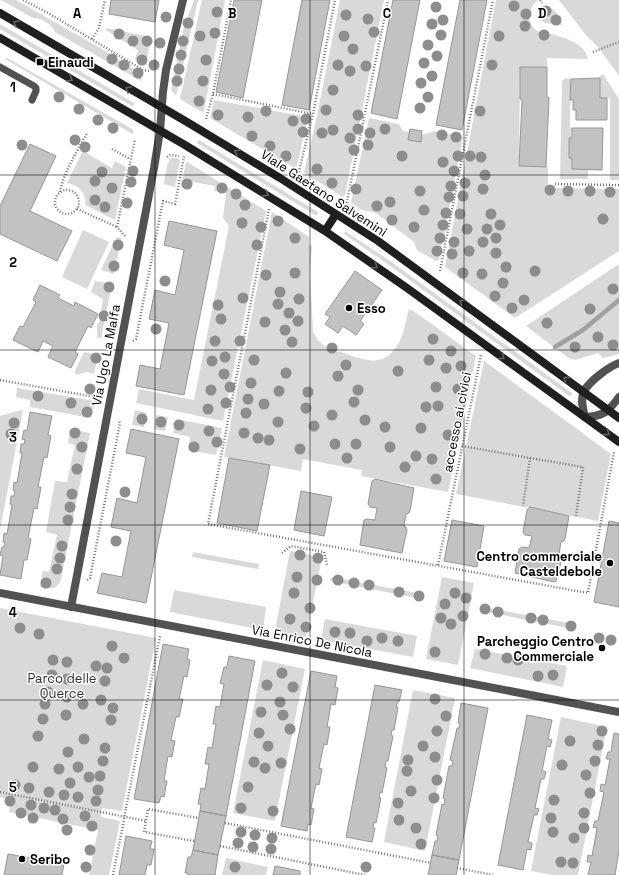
<svg xmlns="http://www.w3.org/2000/svg" width="619" height="875" font-family="'Space Grotesk',sans-serif">
  <style>
    .green { fill: #d9d9d9 }
    .lines { fill: none; stroke-linecap: round; stroke-linejoin: round }
    .stream { stroke: #a0a0a0; stroke-width: 4.5 }
    .building { fill: #c2c2c2; stroke: #969696 }
    .path { stroke: #747474; stroke-width: 2.5; stroke-dasharray: 1 2; stroke-linecap: butt }
    .service { stroke: #525252; stroke-width: 7 }
    .minor { stroke: #525252; stroke-width: 8 }
    .tertiary { stroke: #525252; stroke-width: 8 }
    .secondary { stroke: #1f1f1f; stroke-width: 8 }
    .path-bridge { stroke: #747474; stroke-width: 2.5; stroke-dasharray: 1 2; stroke-linecap: butt }
    .tree { fill: #8d8d8d }
    .oneway { stroke: #626262 }
    .grid { fill: none; stroke: #000; stroke-width: 1; stroke-opacity: 0.55 }
    .poi-dot { fill: #000; stroke: #fff; stroke-width: 1.5 }
    .labels { text-anchor: middle; dominant-baseline: central; stroke-width: 3; stroke-linejoin: round; paint-order: stroke }
    .poi-label { font-size: 13px; font-weight: bold; fill: #000; stroke: #fff; text-anchor: start }
    .street-label { font-size: 13px; fill: #000; stroke: #fff }
    .park-label { font-size: 13px; fill: #303030; stroke: #fff }
    .grid-label { font-size: 13px; text-anchor: middle; font-weight: bold; fill: #000; stroke: #fff; stroke-width: 3; stroke-linejoin: round; paint-order: stroke }
  </style>
  <rect width="100%" height="100%" fill="#fff"/>
  <!-- green -->
  <path class="green" d="M1 0H16L95 45 142 74 141 81 55 32C51 24 41 17 33 18Z
    M194 0H198L176 96 171 90 184 27Z
    M202 0H225L204 111 202 112 180 99Z
    M340 0H384L345 195 343 197 304 173 317 116Z
    M496 0H538C529 8 525 21 536 30 540 33 546 33 551 34 565 38 585 43 588 59L547 58V67H520L519 166 548 167V188L619 189V251L515 318 445 267Z
    M559 0H619V76L598 47 585 34Z
    M546 7C556 8 558 15 562 23V25L545 23 540 19 539 13 542 8Z
    M0 24 134 103V105L132 106 0 29Z
    M106 28 151 37 146 64 135 59 138 50 106 30Z
    M7 58 132 129 134 132 132 134 129 132 5 59Z
    M603 74 619 99V180H610V98H600V79H597Z
    M565 78 571 79 570 127 572 128 569 158H572V169H588V179H560L562 81Z
    M214 100 308 117 297 166 293 167 210 118Z
    M369 118 399 124 403 131 409 132 408 140 420 142 422 135 434 131 463 137 439 260 436 261 417 250 414 242 376 213 362 210 351 203Z
    M199 140 318 212V214L315 215 197 143Z
    M83 151 112 168 115 161 126 167 115 220 85 205C87 192 78 185 67 183Z
    M171 158H177L180 160 175 187 164 184 167 165Z
    M186 162H187L266 211 223 421 136 403 139 389 194 400 229 226 223 218 226 193 214 191 215 186 193 182 191 189 181 187Z
    M272 212 309 237V245L312 246 310 272 313 332C317 339 322 345 329 349 333 352 337 351 341 352 356 357 377 367 390 354 404 341 404 326 409 309L411 311 412 310 476 356 448 492 361 476 362 470 303 459 301 471 224 457Z
    M83 230 109 242 87 289 62 277Z
    M345 231 390 261 572 393V395L569 396 389 265 344 234Z
    M119 237 121 239 114 274 101 270 116 238Z
    M619 264V354L603 358 598 353 576 360 570 359 526 326Z
    M95 281 112 284 101 338H97V325L102 317 101 312 103 299 91 292Z
    M84 352 98 355 94 374 87 372 76 375 75 371Z
    M484 361 611 454 598 521 456 494Z
    M17 388 95 401 91 418 30 407V400L16 397Z
    M21 410H23L0 530V416Z
    M135 410 147 413 144 427 132 425Z
    M156 415 168 417 165 431 154 429Z
    M176 419 222 428 216 455 188 450 190 437 173 433Z
    M70 429 90 433 61 579C58 590 50 589 40 587L43 571 49 572 57 535 46 532 55 481 67 482 75 445 68 443Z
    M290 551 322 557 306 637 275 631Z
    M193 552 259 564 258 569 192 557Z
    M331 577 422 594V599L330 581Z
    M442 577 474 583 458 665 426 659Z
    M174 590 266 607 263 630 170 612Z
    M483 607 574 624 573 629 482 611Z
    M0 608 156 638 122 811 102 808 101 817 120 821 109 875H89L98 830 9 812 11 800 0 797Z
    M325 619 417 636 413 657 321 640Z
    M475 649 567 666 563 687 470 668Z
    M263 660 305 669 275 821 233 813Z
    M413 690 455 698 425 851 384 842Z
    M561 717 607 727 578 875H553L531 871Z
    M226 858 268 867 266 875H222Z"/>
  <g class="lines">
    <!-- stream -->
    <path class="stream" d="M555 347 583 330 619 300"/>
  </g>
  <!-- building -->
  <path class="building" d="M111 0H159L155 22 109 14Z
    M234 0H262L243 98 216 92Z
    M302 0H330L309 110 282 105Z
    M393 0H420L397 119 371 113Z
    M460 0H487L462 130 436 125Z
    M520 67H547V97L549 98 546 167 519 166 522 100 520 99Z
    M600 78V98H607V120H576V110H573V100H570L571 79Z
    M572 128H603L602 170 572 169V158H569V138H572Z
    M410 129 422 131 421 142 408 140Z
    M30 144 56 156 30 211 72 231 57 261 0 234V206Z
    M169 221 217 231 184 395 136 386 140 365 160 369 169 323 149 319 155 290 175 295 184 250 164 245Z
    M355 271 382 290 360 321 364 324 356 335 343 326 338 333 325 324 330 317 325 314Z
    M40 285 60 295 58 298 74 306 75 302 98 314 91 328 88 326 75 352 78 354 71 368 48 357 53 346 43 341 38 352 13 340 20 326 23 327 36 302 33 300Z
    M30 412 52 416 48 435 51 436 47 458 44 457 38 487H41L37 509 34 508 28 538 31 539 27 560H24L21 579 0 575 3 556 0 555 2 547H4L5 542H3L4 533 7 534 12 505 10 504 11 496H14L15 491 13 490 14 482 17 483 22 453H20L21 444H24L25 440 22 439 24 430 27 431Z
    M131 429 179 439 146 603 97 593 102 573 122 577 131 531 111 527 117 498 137 503 146 457 126 453Z
    M229 458 270 465 257 531 217 523Z
    M375 479 414 488 410 511 409 513 406 514 404 526 406 527 407 530 402 553 360 545 364 520 367 519 375 520 377 508 370 507 368 504 372 481Z
    M301 491 332 497 324 536 294 530Z
    M530 507 569 516 565 539 564 541 561 542 559 554 561 555 562 558 556 581 554 582 515 573 519 549 522 547 529 548 532 536 525 535 523 532 527 510Z
    M452 520 484 526 477 567 444 561Z
    M609 521 619 523V607L594 602Z
    M163 644 189 649 187 659 190 660 187 677 184 676 179 699H183L179 717H176L171 740 175 741 172 757 168 756 164 781H167L164 797 161 796 159 803 134 799Z
    M229 656 255 661 226 816 200 811 201 804H198L201 788 205 789 209 764H205L208 747 212 748 216 724H213L216 706 220 707 224 684 220 683 224 667H227Z
    M311 671 337 676 335 687 338 688 335 705 331 704 327 727H330L327 745 324 744 319 768 322 769 319 785 316 784 311 808 314 809 311 825 308 824 307 831 281 826Z
    M375 685 402 690 399 702 398 701 396 707H398L394 730H392L391 735 393 736 388 761H386L385 767 387 768 382 793 380 792 379 798H381L376 823 374 822 373 828H375L372 842 346 837Z
    M461 703 488 708 459 860 432 855 435 841H437L438 836 436 835 442 804 444 805 445 799 443 798 449 766H452L453 761 450 760 457 728H459L460 723H458Z
    M527 715 552 720 548 739 552 740 550 747 547 746 542 771 546 772 544 779H541L535 808 539 809 537 815H534L528 842 532 843 531 850 527 849 523 870 498 865Z
    M614 733 619 734V851L615 875H588L591 862H587L588 855 592 856 597 828 593 827 595 821H598L604 792 600 791 601 784 605 785 610 759H606L608 752H611Z
    M200 811 226 816 218 855 193 850Z
    M126 836 152 841 150 849H154L151 865H147L145 875H119Z
    M193 850 218 855 215 875H188V873H185L188 857H191Z
    M8 854 64 864 62 875H4Z
    M432 855 459 860 456 875H428Z
    M275 866 300 871V875H273Z"/>
  <g class="lines">
    <!-- path -->
    <path class="path" d="M23 0 48 13 143 70 150 71
      M540 0 542 3
      M92 39 99 28 105 0
      M593 52 619 42
      M213 94 313 114
      M206 119 213 94 231 0
      M112 149 130 159
      M167 157 170 155 179 156
      M298 175 313 114 335 0
      M555 184 619 185
      M55 202a12 12 0 1 1 24 0a12 12 0 1 1-24 0Z
      M60 192C64 171 77 152 87 133
      M346 206 388 0
      M77 209 117 227
      M269 209 208 524 588 593 614 452
      M125 236 117 227 135 139
      M440 271 493 0
      M133 341 136 339 163 201 175 204 184 156
      M0 380 100 398
      M462 446 530 458 523 506
      M530 458 583 467 576 516
      M282 553 291 546 324 552 327 565
      M438 565 481 355
      M87 580 90 578 120 423 118 420
      M0 792 146 821
      M126 808 160 636
      M225 823 431 863
      M194 841 144 832 148 809 199 818
      M220 846 365 875
      M457 868 493 875
      M113 875 123 825"/>
    <!-- service -->
    <path class="service" d="M0 67 34 86 36 88V91L32 100"/>
    <!-- minor -->
    <path class="minor" d="M0 593 619 712
      M71 607 154 168 160 131 163 92 166 70 183 0"/>
    <!-- tertiary -->
    <path class="tertiary" d="M619 363C608 367 590 381 584 391 580 399 583 409 585 417 604 416 608 412 619 397"/>
    <!-- secondary -->
    <path class="secondary" d="M0 13 187 122 280 178 378 241 619 418
      M0 38 185 145 325 231 407 288 619 442
      M325 231 336 214"/>
    <!-- path-bridge -->
    <path class="path-bridge" d="M123 825 126 808"/>
  </g>
  <!-- trees -->
  <g class="tree">
    <circle cx="514" cy="6" r="5.5"/>
    <circle cx="436" cy="7" r="5.5"/>
    <circle cx="546" cy="11" r="5.5"/>
    <circle cx="217" cy="12" r="5.5"/>
    <circle cx="526" cy="14" r="5.5"/>
    <circle cx="346" cy="15" r="5.5"/>
    <circle cx="166" cy="17" r="5.5"/>
    <circle cx="368" cy="19" r="5.5"/>
    <circle cx="443" cy="20" r="5.5"/>
    <circle cx="556" cy="20" r="5.5"/>
    <circle cx="188" cy="23" r="5.5"/>
    <circle cx="432" cy="24" r="5.5"/>
    <circle cx="525" cy="26" r="5.5"/>
    <circle cx="374" cy="32" r="5.5"/>
    <circle cx="215" cy="33" r="5.5"/>
    <circle cx="119" cy="34" r="5.5"/>
    <circle cx="441" cy="35" r="5.5"/>
    <circle cx="544" cy="35" r="5.5"/>
    <circle cx="200" cy="36" r="5.5"/>
    <circle cx="344" cy="36" r="5.5"/>
    <circle cx="499" cy="36" r="5.5"/>
    <circle cx="133" cy="41" r="5.5"/>
    <circle cx="147" cy="41" r="5.5"/>
    <circle cx="183" cy="41" r="5.5"/>
    <circle cx="160" cy="43" r="5.5"/>
    <circle cx="428" cy="45" r="5.5"/>
    <circle cx="353" cy="49" r="5.5"/>
    <circle cx="181" cy="55" r="5.5"/>
    <circle cx="437" cy="56" r="5.5"/>
    <circle cx="112" cy="59" r="5.5"/>
    <circle cx="142" cy="60" r="5.5"/>
    <circle cx="206" cy="60" r="5.5"/>
    <circle cx="424" cy="63" r="5.5"/>
    <circle cx="124" cy="65" r="5.5"/>
    <circle cx="154" cy="65" r="5.5"/>
    <circle cx="338" cy="65" r="5.5"/>
    <circle cx="492" cy="65" r="5.5"/>
    <circle cx="366" cy="66" r="5.5"/>
    <circle cx="179" cy="69" r="5.5"/>
    <circle cx="350" cy="71" r="5.5"/>
    <circle cx="138" cy="73" r="5.5"/>
    <circle cx="432" cy="76" r="5.5"/>
    <circle cx="177" cy="81" r="5.5"/>
    <circle cx="203" cy="81" r="5.5"/>
    <circle cx="421" cy="83" r="5.5"/>
    <circle cx="333" cy="90" r="5.5"/>
    <circle cx="59" cy="97" r="5.5"/>
    <circle cx="428" cy="97" r="5.5"/>
    <circle cx="199" cy="101" r="5.5"/>
    <circle cx="420" cy="108" r="5.5"/>
    <circle cx="79" cy="109" r="5.5"/>
    <circle cx="326" cy="110" r="5.5"/>
    <circle cx="266" cy="111" r="5.5"/>
    <circle cx="480" cy="111" r="5.5"/>
    <circle cx="218" cy="115" r="5.5"/>
    <circle cx="358" cy="115" r="5.5"/>
    <circle cx="248" cy="117" r="5.5"/>
    <circle cx="306" cy="119" r="5.5"/>
    <circle cx="98" cy="120" r="5.5"/>
    <circle cx="293" cy="121" r="5.5"/>
    <circle cx="113" cy="128" r="5.5"/>
    <circle cx="358" cy="129" r="5.5"/>
    <circle cx="385" cy="129" r="5.5"/>
    <circle cx="333" cy="130" r="5.5"/>
    <circle cx="303" cy="132" r="5.5"/>
    <circle cx="322" cy="133" r="5.5"/>
    <circle cx="370" cy="133" r="5.5"/>
    <circle cx="442" cy="135" r="5.5"/>
    <circle cx="252" cy="136" r="5.5"/>
    <circle cx="456" cy="137" r="5.5"/>
    <circle cx="350" cy="138" r="5.5"/>
    <circle cx="75" cy="140" r="5.5"/>
    <circle cx="22" cy="145" r="5.5"/>
    <circle cx="368" cy="145" r="5.5"/>
    <circle cx="270" cy="146" r="5.5"/>
    <circle cx="85" cy="147" r="5.5"/>
    <circle cx="354" cy="150" r="5.5"/>
    <circle cx="286" cy="156" r="5.5"/>
    <circle cx="402" cy="156" r="5.5"/>
    <circle cx="458" cy="156" r="5.5"/>
    <circle cx="470" cy="156" r="5.5"/>
    <circle cx="481" cy="157" r="5.5"/>
    <circle cx="443" cy="162" r="5.5"/>
    <circle cx="317" cy="169" r="5.5"/>
    <circle cx="133" cy="171" r="5.5"/>
    <circle cx="454" cy="171" r="5.5"/>
    <circle cx="102" cy="172" r="5.5"/>
    <circle cx="485" cy="175" r="5.5"/>
    <circle cx="95" cy="181" r="5.5"/>
    <circle cx="131" cy="182" r="5.5"/>
    <circle cx="332" cy="183" r="5.5"/>
    <circle cx="465" cy="183" r="5.5"/>
    <circle cx="187" cy="184" r="5.5"/>
    <circle cx="451" cy="186" r="5.5"/>
    <circle cx="112" cy="188" r="5.5"/>
    <circle cx="222" cy="188" r="5.5"/>
    <circle cx="356" cy="189" r="5.5"/>
    <circle cx="483" cy="189" r="5.5"/>
    <circle cx="550" cy="190" r="5.5"/>
    <circle cx="420" cy="191" r="5.5"/>
    <circle cx="568" cy="191" r="5.5"/>
    <circle cx="590" cy="191" r="5.5"/>
    <circle cx="610" cy="192" r="5.5"/>
    <circle cx="236" cy="194" r="5.5"/>
    <circle cx="463" cy="196" r="5.5"/>
    <circle cx="449" cy="197" r="5.5"/>
    <circle cx="95" cy="200" r="5.5"/>
    <circle cx="390" cy="202" r="5.5"/>
    <circle cx="127" cy="203" r="5.5"/>
    <circle cx="245" cy="205" r="5.5"/>
    <circle cx="377" cy="206" r="5.5"/>
    <circle cx="105" cy="207" r="5.5"/>
    <circle cx="424" cy="210" r="5.5"/>
    <circle cx="446" cy="213" r="5.5"/>
    <circle cx="460" cy="214" r="5.5"/>
    <circle cx="491" cy="214" r="5.5"/>
    <circle cx="603" cy="219" r="5.5"/>
    <circle cx="392" cy="220" r="5.5"/>
    <circle cx="278" cy="221" r="5.5"/>
    <circle cx="242" cy="223" r="5.5"/>
    <circle cx="443" cy="225" r="5.5"/>
    <circle cx="500" cy="225" r="5.5"/>
    <circle cx="261" cy="227" r="5.5"/>
    <circle cx="414" cy="227" r="5.5"/>
    <circle cx="467" cy="229" r="5.5"/>
    <circle cx="487" cy="229" r="5.5"/>
    <circle cx="295" cy="238" r="5.5"/>
    <circle cx="440" cy="238" r="5.5"/>
    <circle cx="496" cy="238" r="5.5"/>
    <circle cx="454" cy="242" r="5.5"/>
    <circle cx="483" cy="242" r="5.5"/>
    <circle cx="118" cy="245" r="5.5"/>
    <circle cx="257" cy="245" r="5.5"/>
    <circle cx="437" cy="251" r="5.5"/>
    <circle cx="469" cy="251" r="5.5"/>
    <circle cx="496" cy="253" r="5.5"/>
    <circle cx="452" cy="254" r="5.5"/>
    <circle cx="114" cy="266" r="5.5"/>
    <circle cx="506" cy="267" r="5.5"/>
    <circle cx="535" cy="271" r="5.5"/>
    <circle cx="295" cy="273" r="5.5"/>
    <circle cx="463" cy="273" r="5.5"/>
    <circle cx="482" cy="274" r="5.5"/>
    <circle cx="266" cy="275" r="5.5"/>
    <circle cx="165" cy="281" r="5.5"/>
    <circle cx="503" cy="283" r="5.5"/>
    <circle cx="109" cy="287" r="5.5"/>
    <circle cx="613" cy="289" r="5.5"/>
    <circle cx="280" cy="292" r="5.5"/>
    <circle cx="495" cy="296" r="5.5"/>
    <circle cx="243" cy="298" r="5.5"/>
    <circle cx="299" cy="299" r="5.5"/>
    <circle cx="524" cy="300" r="5.5"/>
    <circle cx="278" cy="304" r="5.5"/>
    <circle cx="218" cy="305" r="5.5"/>
    <circle cx="512" cy="308" r="5.5"/>
    <circle cx="590" cy="309" r="5.5"/>
    <circle cx="289" cy="313" r="5.5"/>
    <circle cx="104" cy="316" r="5.5"/>
    <circle cx="221" cy="319" r="5.5"/>
    <circle cx="298" cy="321" r="5.5"/>
    <circle cx="265" cy="322" r="5.5"/>
    <circle cx="547" cy="323" r="5.5"/>
    <circle cx="156" cy="329" r="5.5"/>
    <circle cx="285" cy="330" r="5.5"/>
    <circle cx="598" cy="337" r="5.5"/>
    <circle cx="433" cy="339" r="5.5"/>
    <circle cx="215" cy="341" r="5.5"/>
    <circle cx="240" cy="341" r="5.5"/>
    <circle cx="292" cy="342" r="5.5"/>
    <circle cx="613" cy="345" r="5.5"/>
    <circle cx="575" cy="347" r="5.5"/>
    <circle cx="332" cy="348" r="5.5"/>
    <circle cx="451" cy="351" r="5.5"/>
    <circle cx="225" cy="357" r="5.5"/>
    <circle cx="96" cy="358" r="5.5"/>
    <circle cx="254" cy="360" r="5.5"/>
    <circle cx="429" cy="360" r="5.5"/>
    <circle cx="212" cy="361" r="5.5"/>
    <circle cx="346" cy="365" r="5.5"/>
    <circle cx="461" cy="366" r="5.5"/>
    <circle cx="446" cy="368" r="5.5"/>
    <circle cx="398" cy="371" r="5.5"/>
    <circle cx="286" cy="373" r="5.5"/>
    <circle cx="224" cy="374" r="5.5"/>
    <circle cx="338" cy="376" r="5.5"/>
    <circle cx="251" cy="383" r="5.5"/>
    <circle cx="230" cy="387" r="5.5"/>
    <circle cx="436" cy="387" r="5.5"/>
    <circle cx="90" cy="389" r="5.5"/>
    <circle cx="458" cy="389" r="5.5"/>
    <circle cx="211" cy="390" r="5.5"/>
    <circle cx="358" cy="390" r="5.5"/>
    <circle cx="279" cy="391" r="5.5"/>
    <circle cx="308" cy="392" r="5.5"/>
    <circle cx="38" cy="396" r="5.5"/>
    <circle cx="248" cy="399" r="5.5"/>
    <circle cx="354" cy="402" r="5.5"/>
    <circle cx="71" cy="403" r="5.5"/>
    <circle cx="226" cy="403" r="5.5"/>
    <circle cx="264" cy="404" r="5.5"/>
    <circle cx="438" cy="406" r="5.5"/>
    <circle cx="426" cy="407" r="5.5"/>
    <circle cx="306" cy="408" r="5.5"/>
    <circle cx="208" cy="409" r="5.5"/>
    <circle cx="87" cy="412" r="5.5"/>
    <circle cx="246" cy="413" r="5.5"/>
    <circle cx="332" cy="415" r="5.5"/>
    <circle cx="142" cy="419" r="5.5"/>
    <circle cx="365" cy="420" r="5.5"/>
    <circle cx="161" cy="422" r="5.5"/>
    <circle cx="278" cy="422" r="5.5"/>
    <circle cx="14" cy="423" r="5.5"/>
    <circle cx="179" cy="425" r="5.5"/>
    <circle cx="314" cy="426" r="5.5"/>
    <circle cx="385" cy="427" r="5.5"/>
    <circle cx="421" cy="428" r="5.5"/>
    <circle cx="209" cy="431" r="5.5"/>
    <circle cx="75" cy="433" r="5.5"/>
    <circle cx="244" cy="433" r="5.5"/>
    <circle cx="11" cy="434" r="5.5"/>
    <circle cx="448" cy="435" r="5.5"/>
    <circle cx="258" cy="438" r="5.5"/>
    <circle cx="269" cy="440" r="5.5"/>
    <circle cx="217" cy="442" r="5.5"/>
    <circle cx="335" cy="444" r="5.5"/>
    <circle cx="356" cy="444" r="5.5"/>
    <circle cx="82" cy="447" r="5.5"/>
    <circle cx="194" cy="447" r="5.5"/>
    <circle cx="390" cy="447" r="5.5"/>
    <circle cx="300" cy="449" r="5.5"/>
    <circle cx="416" cy="456" r="5.5"/>
    <circle cx="347" cy="458" r="5.5"/>
    <circle cx="432" cy="459" r="5.5"/>
    <circle cx="405" cy="467" r="5.5"/>
    <circle cx="77" cy="469" r="5.5"/>
    <circle cx="436" cy="479" r="5.5"/>
    <circle cx="125" cy="492" r="5.5"/>
    <circle cx="72" cy="494" r="5.5"/>
    <circle cx="70" cy="507" r="5.5"/>
    <circle cx="68" cy="520" r="5.5"/>
    <circle cx="116" cy="541" r="5.5"/>
    <circle cx="62" cy="546" r="5.5"/>
    <circle cx="300" cy="555" r="5.5"/>
    <circle cx="60" cy="558" r="5.5"/>
    <circle cx="318" cy="558" r="5.5"/>
    <circle cx="57" cy="569" r="5.5"/>
    <circle cx="297" cy="577" r="5.5"/>
    <circle cx="317" cy="580" r="5.5"/>
    <circle cx="338" cy="580" r="5.5"/>
    <circle cx="46" cy="583" r="5.5"/>
    <circle cx="354" cy="583" r="5.5"/>
    <circle cx="369" cy="585" r="5.5"/>
    <circle cx="399" cy="592" r="5.5"/>
    <circle cx="294" cy="593" r="5.5"/>
    <circle cx="455" cy="593" r="5.5"/>
    <circle cx="419" cy="596" r="5.5"/>
    <circle cx="466" cy="598" r="5.5"/>
    <circle cx="445" cy="604" r="5.5"/>
    <circle cx="310" cy="608" r="5.5"/>
    <circle cx="485" cy="609" r="5.5"/>
    <circle cx="498" cy="612" r="5.5"/>
    <circle cx="463" cy="616" r="5.5"/>
    <circle cx="441" cy="618" r="5.5"/>
    <circle cx="531" cy="618" r="5.5"/>
    <circle cx="290" cy="619" r="5.5"/>
    <circle cx="543" cy="620" r="5.5"/>
    <circle cx="451" cy="624" r="5.5"/>
    <circle cx="571" cy="626" r="5.5"/>
    <circle cx="306" cy="627" r="5.5"/>
    <circle cx="20" cy="628" r="5.5"/>
    <circle cx="335" cy="632" r="5.5"/>
    <circle cx="350" cy="633" r="5.5"/>
    <circle cx="39" cy="634" r="5.5"/>
    <circle cx="382" cy="638" r="5.5"/>
    <circle cx="599" cy="638" r="5.5"/>
    <circle cx="611" cy="640" r="5.5"/>
    <circle cx="367" cy="641" r="5.5"/>
    <circle cx="398" cy="641" r="5.5"/>
    <circle cx="112" cy="646" r="5.5"/>
    <circle cx="435" cy="652" r="5.5"/>
    <circle cx="485" cy="654" r="5.5"/>
    <circle cx="124" cy="658" r="5.5"/>
    <circle cx="507" cy="658" r="5.5"/>
    <circle cx="53" cy="660" r="5.5"/>
    <circle cx="518" cy="660" r="5.5"/>
    <circle cx="67" cy="662" r="5.5"/>
    <circle cx="96" cy="666" r="5.5"/>
    <circle cx="107" cy="668" r="5.5"/>
    <circle cx="282" cy="673" r="5.5"/>
    <circle cx="52" cy="675" r="5.5"/>
    <circle cx="553" cy="675" r="5.5"/>
    <circle cx="538" cy="676" r="5.5"/>
    <circle cx="67" cy="679" r="5.5"/>
    <circle cx="105" cy="681" r="5.5"/>
    <circle cx="267" cy="685" r="5.5"/>
    <circle cx="293" cy="687" r="5.5"/>
    <circle cx="48" cy="692" r="5.5"/>
    <circle cx="67" cy="697" r="5.5"/>
    <circle cx="435" cy="699" r="5.5"/>
    <circle cx="101" cy="700" r="5.5"/>
    <circle cx="280" cy="702" r="5.5"/>
    <circle cx="45" cy="704" r="5.5"/>
    <circle cx="83" cy="704" r="5.5"/>
    <circle cx="113" cy="708" r="5.5"/>
    <circle cx="261" cy="712" r="5.5"/>
    <circle cx="66" cy="715" r="5.5"/>
    <circle cx="283" cy="715" r="5.5"/>
    <circle cx="446" cy="716" r="5.5"/>
    <circle cx="43" cy="719" r="5.5"/>
    <circle cx="111" cy="720" r="5.5"/>
    <circle cx="290" cy="729" r="5.5"/>
    <circle cx="437" cy="731" r="5.5"/>
    <circle cx="602" cy="731" r="5.5"/>
    <circle cx="259" cy="733" r="5.5"/>
    <circle cx="38" cy="736" r="5.5"/>
    <circle cx="84" cy="739" r="5.5"/>
    <circle cx="570" cy="741" r="5.5"/>
    <circle cx="598" cy="745" r="5.5"/>
    <circle cx="268" cy="746" r="5.5"/>
    <circle cx="423" cy="746" r="5.5"/>
    <circle cx="105" cy="748" r="5.5"/>
    <circle cx="68" cy="752" r="5.5"/>
    <circle cx="435" cy="757" r="5.5"/>
    <circle cx="408" cy="760" r="5.5"/>
    <circle cx="103" cy="761" r="5.5"/>
    <circle cx="595" cy="761" r="5.5"/>
    <circle cx="254" cy="762" r="5.5"/>
    <circle cx="281" cy="763" r="5.5"/>
    <circle cx="562" cy="765" r="5.5"/>
    <circle cx="33" cy="767" r="5.5"/>
    <circle cx="78" cy="767" r="5.5"/>
    <circle cx="265" cy="768" r="5.5"/>
    <circle cx="59" cy="769" r="5.5"/>
    <circle cx="407" cy="771" r="5.5"/>
    <circle cx="586" cy="775" r="5.5"/>
    <circle cx="100" cy="776" r="5.5"/>
    <circle cx="89" cy="777" r="5.5"/>
    <circle cx="437" cy="780" r="5.5"/>
    <circle cx="70" cy="783" r="5.5"/>
    <circle cx="15" cy="785" r="5.5"/>
    <circle cx="248" cy="787" r="5.5"/>
    <circle cx="29" cy="788" r="5.5"/>
    <circle cx="98" cy="790" r="5.5"/>
    <circle cx="411" cy="791" r="5.5"/>
    <circle cx="49" cy="792" r="5.5"/>
    <circle cx="590" cy="793" r="5.5"/>
    <circle cx="64" cy="795" r="5.5"/>
    <circle cx="78" cy="797" r="5.5"/>
    <circle cx="434" cy="798" r="5.5"/>
    <circle cx="554" cy="800" r="5.5"/>
    <circle cx="10" cy="801" r="5.5"/>
    <circle cx="96" cy="801" r="5.5"/>
    <circle cx="398" cy="803" r="5.5"/>
    <circle cx="31" cy="805" r="5.5"/>
    <circle cx="44" cy="808" r="5.5"/>
    <circle cx="241" cy="808" r="5.5"/>
    <circle cx="55" cy="810" r="5.5"/>
    <circle cx="273" cy="811" r="5.5"/>
    <circle cx="21" cy="813" r="5.5"/>
    <circle cx="584" cy="813" r="5.5"/>
    <circle cx="85" cy="816" r="5.5"/>
    <circle cx="33" cy="818" r="5.5"/>
    <circle cx="551" cy="818" r="5.5"/>
    <circle cx="63" cy="819" r="5.5"/>
    <circle cx="399" cy="820" r="5.5"/>
    <circle cx="92" cy="826" r="5.5"/>
    <circle cx="416" cy="828" r="5.5"/>
    <circle cx="584" cy="828" r="5.5"/>
    <circle cx="67" cy="830" r="5.5"/>
    <circle cx="241" cy="832" r="5.5"/>
    <circle cx="553" cy="832" r="5.5"/>
    <circle cx="255" cy="835" r="5.5"/>
    <circle cx="272" cy="838" r="5.5"/>
    <circle cx="574" cy="838" r="5.5"/>
    <circle cx="238" cy="843" r="5.5"/>
    <circle cx="421" cy="844" r="5.5"/>
    <circle cx="253" cy="847" r="5.5"/>
    <circle cx="271" cy="849" r="5.5"/>
    <circle cx="90" cy="850" r="5.5"/>
    <circle cx="561" cy="862" r="5.5"/>
    <circle cx="573" cy="863" r="5.5"/>
    <circle cx="86" cy="867" r="5.5"/>
    <circle cx="235" cy="867" r="5.5"/>
    <circle cx="366" cy="867" r="5.5"/>
  </g>
  <!-- one-way arrows -->
  <defs><path id="oneway-chevron" d="M-2-3.5L2.5 0L-2 3.5" fill="none" stroke-width="1.6" stroke-linecap="round" stroke-linejoin="round"/></defs>
  <g class="oneway">
    <use href="#oneway-chevron" transform="translate(16 23) rotate(-150)"/>
    <use href="#oneway-chevron" transform="translate(70 79) rotate(30)"/>
    <use href="#oneway-chevron" transform="translate(128 89) rotate(-150)"/>
    <use href="#oneway-chevron" transform="translate(237 152) rotate(-149)"/>
    <use href="#oneway-chevron" transform="translate(266 194) rotate(31)"/>
    <use href="#oneway-chevron" transform="translate(375 266) rotate(35)"/>
    <use href="#oneway-chevron" transform="translate(462 302) rotate(-144)"/>
    <use href="#oneway-chevron" transform="translate(502 357) rotate(36)"/>
    <use href="#oneway-chevron" transform="translate(566 379) rotate(-143)"/>
    <use href="#oneway-chevron" transform="translate(607 433) rotate(37)"/>
  </g>
  <!-- grid -->
  <path class="grid" d="M155 0V875M310 0V875M464 0V875M0 175H619M0 350H619M0 525H619M0 700H619"/>
  <!-- markers -->
  <g class="poi-dot">
    <rect x="36" y="58" width="8" height="8" rx="2"/>
    <circle cx="349" cy="308" r="4"/>
    <circle cx="610" cy="563" r="4"/>
    <circle cx="602" cy="648" r="4"/>
    <circle cx="22" cy="859" r="4"/>
  </g>
  <g class="labels">
    <!-- poi labels -->
    <g class="poi-label">
      <text x="48" y="62">Einaudi</text>
      <text x="357" y="308">Esso</text>
      <text x="602" y="556" text-anchor="end">Centro commerciale<tspan x="602" dy="15">Casteldebole</tspan></text>
      <text x="594" y="641" text-anchor="end">Parcheggio Centro<tspan x="594" dy="15">Commerciale</tspan></text>
      <text x="30" y="859">Seribo</text>
    </g>
    <!-- street labels -->
    <g class="street-label">
      <text transform="translate(324 193) rotate(33)">Viale Gaetano Salvemini</text>
      <text transform="translate(106 355) rotate(-79)">Via Ugo La Malfa</text>
      <text transform="translate(457 422) rotate(-79)">accesso ai civici</text>
      <text transform="translate(312 641) rotate(11)">Via Enrico De Nicola</text>
    </g>
    <!-- park labels -->
    <g class="park-label">
      <text x="62" y="678">Parco delle<tspan x="62" dy="15">Querce</tspan></text>
    </g>
  </g>
  <g class="grid-label">
    <text x="77" y="18">A</text>
    <text x="232" y="18">B</text>
    <text x="387" y="18">C</text>
    <text x="542" y="18">D</text>
    <text x="13" y="92">1</text>
    <text x="13" y="267">2</text>
    <text x="13" y="442">3</text>
    <text x="13" y="617">4</text>
    <text x="13" y="792">5</text>
  </g>
</svg>
